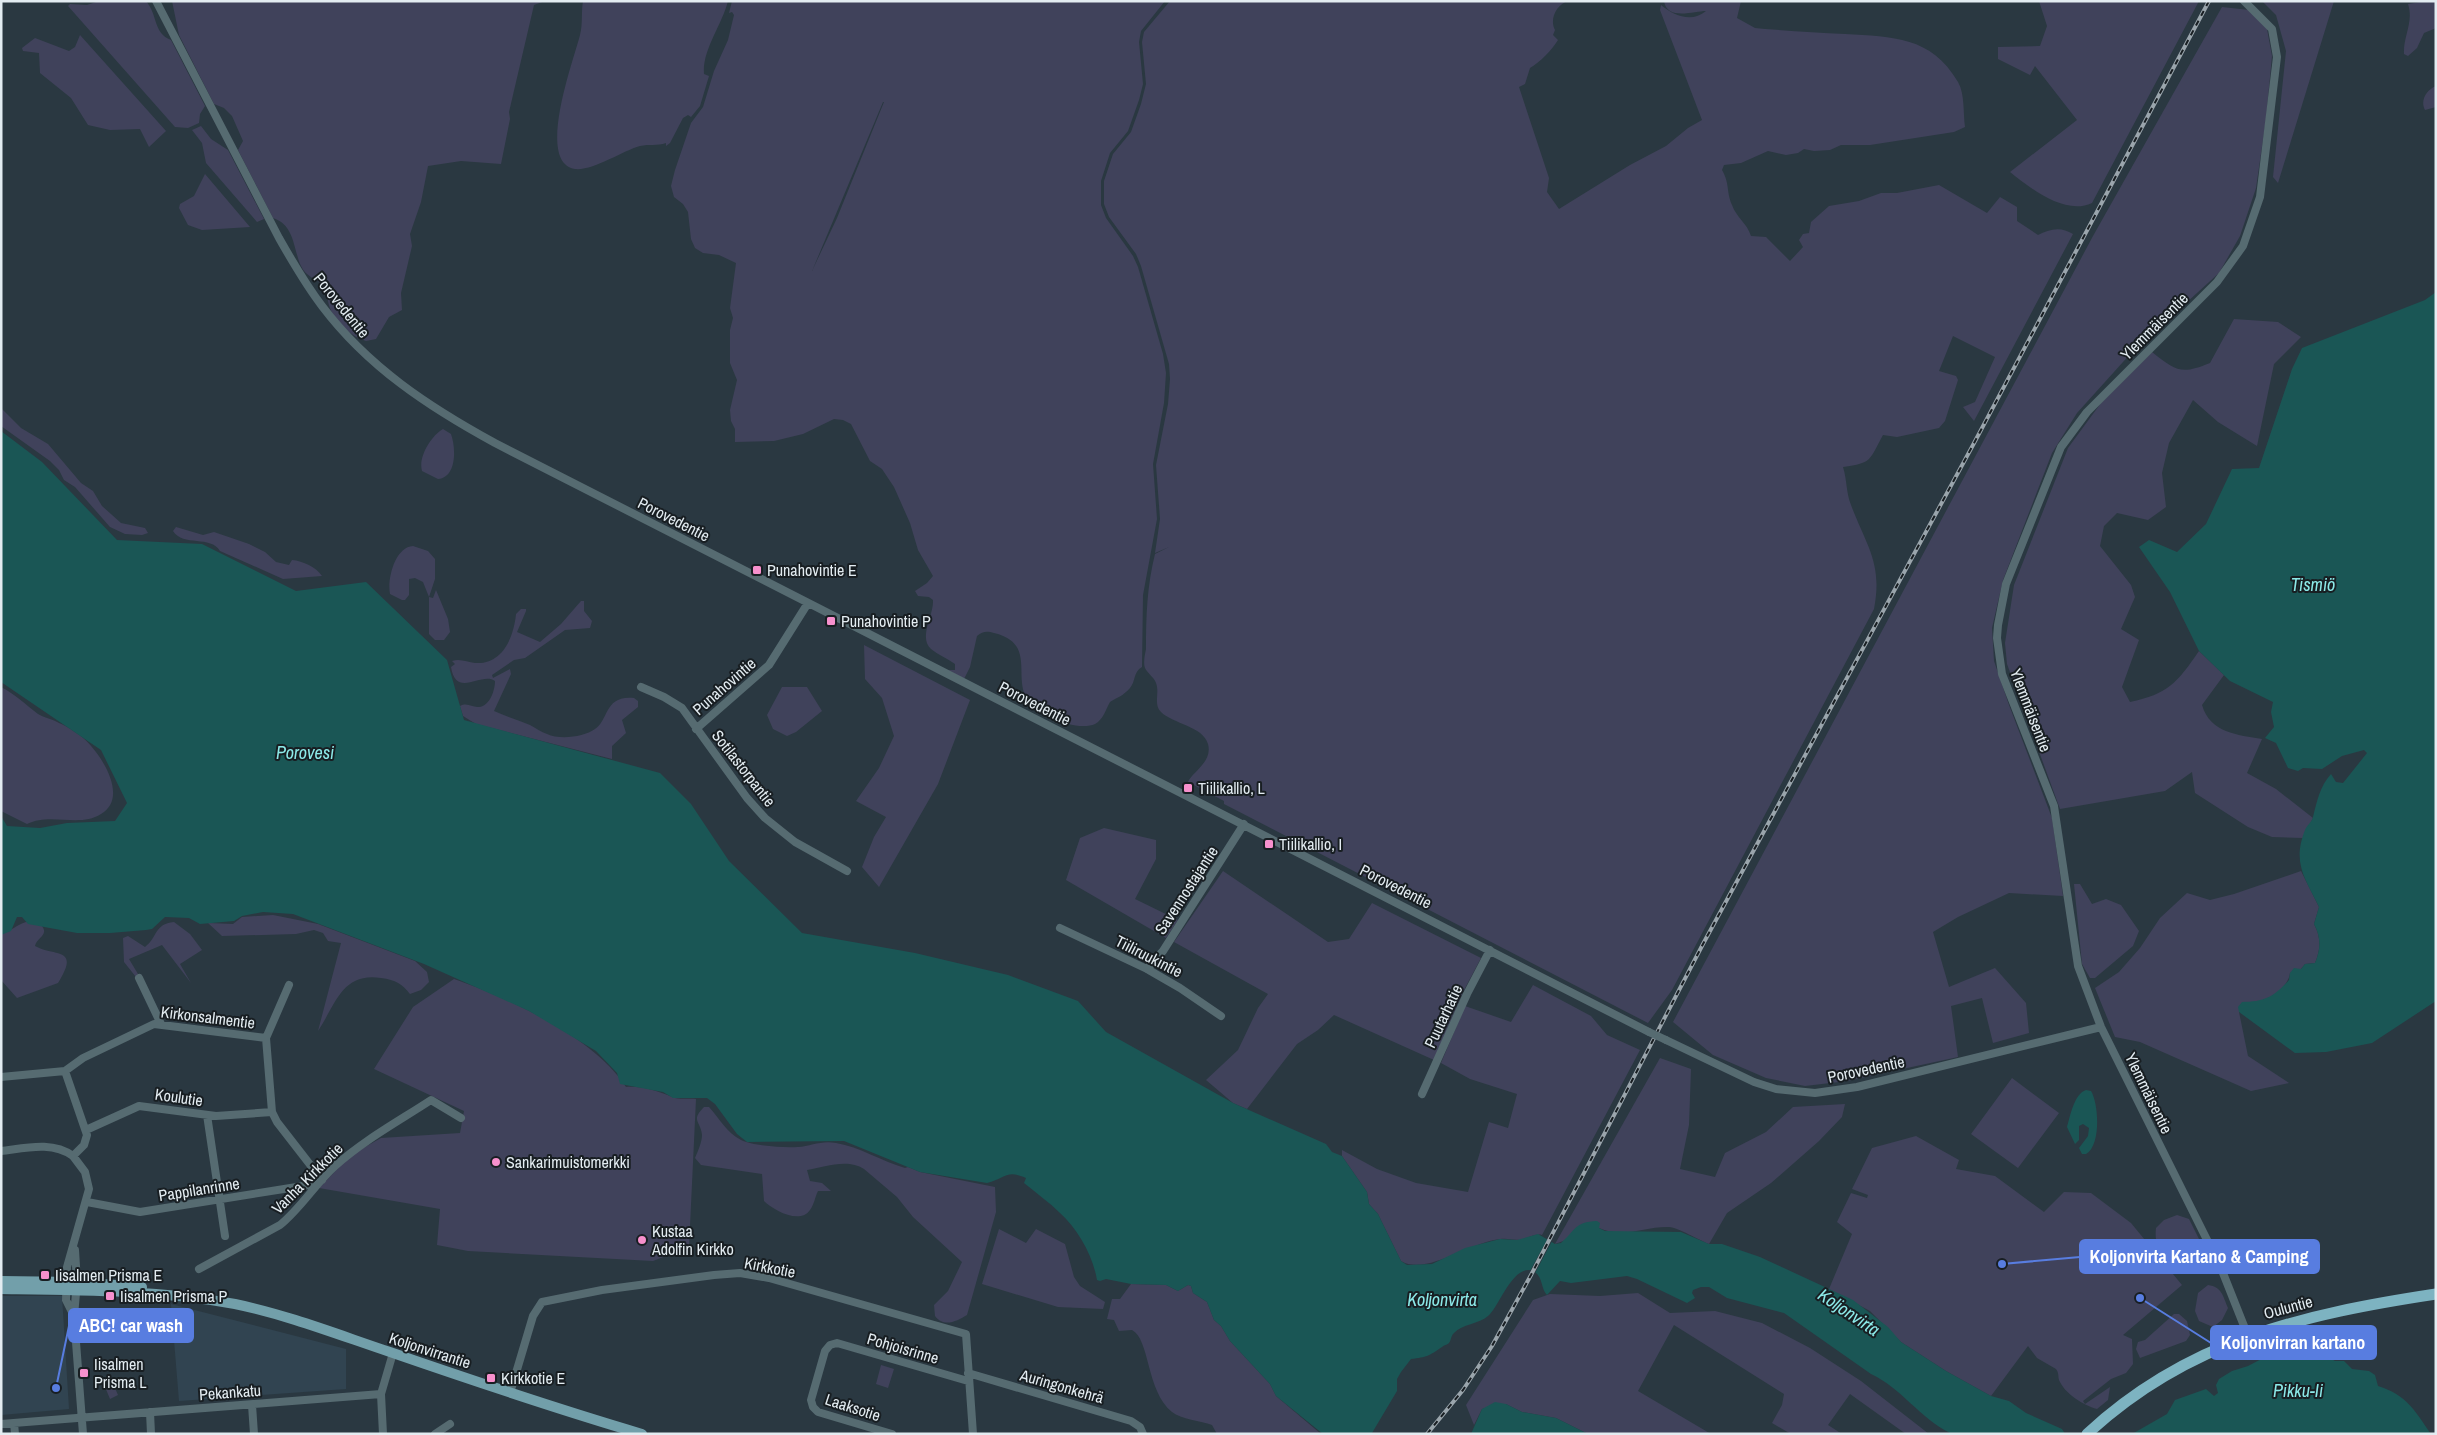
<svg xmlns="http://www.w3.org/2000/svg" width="2437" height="1435" font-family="'Archivo Narrow',sans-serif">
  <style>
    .built { fill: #314451 }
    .green { fill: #40425b; fill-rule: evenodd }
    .water { fill: #1a5655 }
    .pier { fill: #2a3841 }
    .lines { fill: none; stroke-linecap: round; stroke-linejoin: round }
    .minor { stroke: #566b71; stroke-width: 8 }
    .major { stroke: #729faa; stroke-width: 10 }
    .highway { stroke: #7db3c1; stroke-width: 11 }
    .rail-casing { stroke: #9aa5ac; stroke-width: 4 }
    .rail { stroke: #181e22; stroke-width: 2; stroke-dasharray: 5.5; stroke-linecap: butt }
    .minor-bridge { stroke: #566b71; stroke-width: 8 }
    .poi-dot { fill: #f790cd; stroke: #181e22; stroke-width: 2 }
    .labels { text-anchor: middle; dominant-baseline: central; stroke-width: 4; stroke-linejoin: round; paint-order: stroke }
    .street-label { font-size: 16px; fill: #e3ecf1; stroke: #181e22 }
    .poi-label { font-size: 16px; fill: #e3ecf1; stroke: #181e22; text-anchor: start }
    .water-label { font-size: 18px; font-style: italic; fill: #8ceae9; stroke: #181e22 }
    .leader { fill: none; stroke: #587de0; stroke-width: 2 }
    .callout-dot { fill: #587de0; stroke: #181e22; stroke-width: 2 }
    .callout { fill: #587de0; stroke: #587de0; stroke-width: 2 }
    .callout-label { font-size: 18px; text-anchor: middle; font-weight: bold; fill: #fff }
  </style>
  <rect width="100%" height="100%" fill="#2a3841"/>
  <!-- built -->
  <path class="built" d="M1 1296H62L69 1409 1 1415Z
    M171 1304 346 1349V1389L179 1401Z"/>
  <!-- green -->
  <path class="green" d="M99 1H146C158 15 153 33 171 40L205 106 200 114 199 123 188 128 175 127 68 6 70 4 87 5Z
    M172 1H545L534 5 509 112 510 119 501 164 461 161 428 166 421 202 410 234 412 246 401 293 402 310 389 317 376 339 366 341C352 337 335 322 330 308 327 301 328 293 323 286 316 278 306 277 301 266 293 249 295 225 273 218L238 150 243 141 232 116 224 108 214 104 179 35Z
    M583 1H728C722 25 702 50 704 74L709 76 700 106 691 117 688 115 683 118 670 143 666 146V143C657 146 649 144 640 146 622 151 593 171 575 169 535 163 574 59 580 35 583 24 581 12 583 1Z
    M732 1H1165L1141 31 1139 42 1143 84 1139 100 1128 131 1110 153 1101 181V205L1106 218 1133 256 1138 267 1163 354 1166 373 1164 403 1153 464 1157 519 1143 595 1142 667C1133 672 1136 681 1130 688 1123 696 1118 697 1110 702 1106 709 1103 720 1095 724 1077 732 1036 715 1027 699 1013 676 1036 643 994 633 987 631 983 631 977 636L970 667 964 679 948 670H955V664C947 658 938 655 931 649 918 637 934 615 933 600L929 597 918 596 915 591 927 583 933 576 918 550 910 523 894 487 882 469 870 461 851 424 843 420 834 419 803 434 774 441 735 442V429L731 421 730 410 737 380 730 363V330L733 318 730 308 736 263 719 255 703 253 695 248 691 239 688 212 683 204 674 197 671 186 675 170 691 123 703 107 714 71 728 40 734 15 732 12 729 13ZM884 102 837 218 812 271 883 102Z
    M1170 1H1568C1557 4 1549 19 1555 30L1553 35 1558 40C1552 50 1540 62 1530 68L1525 84 1519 87 1549 178 1547 192 1559 209 1630 165 1666 146 1688 128 1702 120 1660 10 1661 5C1674 16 1692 23 1706 11 1694 11 1667 21 1664 1H1741L1737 18 1755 28 1765 29C1792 31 1819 33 1845 34 1893 37 1931 36 1958 82 1965 94 1963 113 1965 127L1954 132 1870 145H1841L1830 150 1814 151 1804 149 1798 153 1786 155 1768 151 1741 163 1724 165 1722 170C1730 184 1726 191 1732 205 1736 217 1747 223 1751 236L1766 237 1790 261 1803 247 1799 240 1803 234 1809 233 1811 222 1829 206 1859 201 1881 193H1897L1939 185 1987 213 2000 197 2017 207V221L2038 235C2049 229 2061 226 2073 234L1974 421 1963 407 1975 402 1995 357 1953 336 1939 371 1956 376 1958 380 1945 421 1939 428 1897 437 1883 435C1869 460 1873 463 1843 467 1847 480 1846 492 1851 505 1866 545 1883 563 1874 609L1672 990 1648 1023 1224 804V801L1188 782C1192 772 1213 762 1208 744 1203 726 1173 724 1161 712 1153 704 1160 693 1156 683 1154 677 1147 673 1145 668 1143 663 1145 654 1146 649 1146 616 1147 586 1155 554L1169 547 1155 553 1160 519 1156 465 1168 404 1170 379 1169 364 1141 266 1136 254 1109 217 1104 204V181L1113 154 1131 132 1141 104 1146 84 1142 42 1144 32Z
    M2039 1H2199L2092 203C2065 216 2030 188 2010 172L2077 120 2035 66 2030 75 1998 59V47L2040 46 2047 26Z
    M2262 1H2334L2278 183 2273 177 2286 51 2276 15Z
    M2427 1H2436V28L2424 33 2417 48 2408 56 2404 54C2403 36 2414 22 2408 4Z
    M2222 7 2249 10 2267 29 2272 56 2266 119 2256 188 2240 236 2219 273 2132 352 2077 413 2052 453 2003 580 1992 628 1994 661 2009 705 2052 818 2063 896 2009 893 1958 917 1933 932 1949 987 1995 968 2026 1003 2029 1033 1993 1043 1982 998 1951 1006 1958 1057 1847 1081 1805 1086 1766 1078 1713 1055 1673 1022 2093 236Z
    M80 35 166 131 149 147 140 129 110 130 88 125 71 98 40 73 39 53 23 51 22 48 35 38 69 51 75 47Z
    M2436 86V107L2425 110C2420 101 2426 90 2436 86Z
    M201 126 211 139 228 150 264 219 257 222 206 163 202 143 192 130Z
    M205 174 250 227 202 230 188 225 179 208 180 204 194 196Z
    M2234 319 2278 322 2301 337 2274 364 2257 446 2218 422 2193 400 2169 443 2162 473 2166 507 2148 520 2117 513 2104 526 2100 546 2131 585 2135 597 2121 629 2139 640 2122 687 2130 702C2168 694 2177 683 2199 651L2224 675 2202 705C2210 733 2238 735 2262 739L2247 773 2276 789 2313 818 2303 838 2272 837 2248 827 2195 793 2192 772 2165 791 2060 809 2007 664 2005 643 2014 585 2068 448 2101 403 2152 352C2176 371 2181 375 2210 363Z
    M1 408 21 428 48 444 81 483 93 491 102 506 121 523 145 528 148 533 142 535 125 534 110 527 75 487 64 480 59 470 50 461 1 426Z
    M443 429 451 434C456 448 457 477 438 479L422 471C418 457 431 436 443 429Z
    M176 527 203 535 214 532 249 544 265 552 276 562 289 565 292 560C303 561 316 567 322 576L283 579 220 551C211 535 183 547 173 531Z
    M413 546 428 551 435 559V579L429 597 433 598 436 590 448 619 450 632 444 640H435L429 634V597L423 582 415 578 409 579V595L405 600H402L390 594C387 579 395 547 413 546Z
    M581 601H584V611L592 621 590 628 565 630 525 658 514 660 492 675 493 678 510 669 511 674 494 711C505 716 518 720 530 725 536 728 541 732 547 734 560 740 584 737 595 729 609 720 604 695 634 698L638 701V707L622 720 626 733 612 746V759L476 724 463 716 460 706C468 702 472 708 479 707 490 706 495 690 495 681 482 671 456 699 451 667L455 664 452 661C460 658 467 662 475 663 503 665 514 636 516 614L521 609H526V611L517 632 540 642 561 624Z
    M864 645 970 700 938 784 879 887 862 867 874 837 886 817 856 801 879 768 894 736 882 698 865 679Z
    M1 687C15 694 26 705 38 714 44 718 53 719 59 723 67 726 75 732 82 737 100 752 130 797 101 814 79 828 51 812 27 824L1 811Z
    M782 687H807L822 711 796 732 787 736 773 729 767 715Z
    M1104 828 1156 840V859L1135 899 1178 920 1166 938 1066 880 1080 838Z
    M1223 871 1328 942 1349 939 1372 903 1481 958 1463 992 1434 1060 1334 1015 1318 1030 1297 1044 1247 1109 1233 1103 1206 1080 1238 1050 1258 1008 1268 994 1174 942Z
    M2301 871 2319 907 2314 924C2321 937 2321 949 2315 963L2305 964 2301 969 2290 973C2289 985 2272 1000 2259 1002 2252 1004 2246 1001 2240 1005L2239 1012 2248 1056 2289 1083 2251 1091 2140 1042 2115 1037 2095 988 2119 972 2140 948 2160 918 2187 893 2210 900 2234 894Z
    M2074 884H2080L2092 904 2106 899 2121 905 2139 931 2133 946 2095 978H2090L2082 964Z
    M273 915 318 924 415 961 427 972 429 982 421 990 410 994C402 984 396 980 381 978 342 972 336 1004 318 1031L341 943 328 941 323 933 314 930 296 934 222 936 208 923 233 924 242 917Z
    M26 922 41 925C50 935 37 937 35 946 54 957 81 946 58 983L17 998 1 980V933C12 931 16 925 26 922Z
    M174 922 190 934 202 950 180 964 191 983 162 945 129 959 138 974 136 977 124 962 123 938 128 936 145 947C158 937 154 924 174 922Z
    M454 979C509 998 594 1037 626 1087 643 1086 657 1091 672 1097 679 1100 689 1098 696 1099L689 1247 653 1261 468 1251 437 1245 440 1209 319 1188 351 1155 381 1138 460 1133 464 1111 374 1069 413 1007Z
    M1533 985 1591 1016 1607 1035 1640 1050 1542 1235C1535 1233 1527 1239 1520 1240 1513 1240 1507 1238 1500 1239 1471 1242 1426 1276 1401 1261L1378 1214 1369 1204 1367 1192 1342 1156V1150L1377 1169 1416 1183 1468 1192 1489 1122 1508 1128 1517 1094 1470 1079 1441 1063 1465 1006 1511 1022Z
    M1660 1058 1691 1069 1689 1125 1680 1169 1715 1177 1725 1153 1766 1132 1793 1107 1845 1104 1842 1117 1819 1141 1771 1183 1727 1213 1709 1244C1699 1240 1679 1228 1669 1227 1646 1226 1623 1239 1599 1228L1555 1244Z
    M2012 1078 2059 1113 2018 1168 1971 1134Z
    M704 1107H709C719 1118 727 1133 741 1140 753 1146 784 1148 798 1147 811 1146 822 1140 836 1143 860 1147 881 1161 905 1168L908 1167 920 1172 995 1187 996 1212 967 1315C957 1321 944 1328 935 1316L934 1305 948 1291 962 1262 913 1217 897 1197 864 1169C848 1158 824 1167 807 1170L810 1181 822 1183 831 1191H818C815 1197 814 1205 810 1210 800 1225 773 1210 764 1201L762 1174 701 1165 695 1158C698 1151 702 1142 702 1135 701 1121 690 1121 704 1107Z
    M1916 1136 1959 1160 1956 1169 1995 1176 2044 1212 2064 1192 2091 1193 2131 1223 2182 1285 2123 1335 2132 1339 2133 1364 2126 1373 2111 1379 2083 1401 2085 1404 2110 1387 2108 1400 2097 1409C2083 1405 2065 1394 2059 1380 2058 1376 2059 1373 2056 1369L2037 1358 2028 1346 1991 1396 1946 1371 1901 1342 1870 1311 1829 1289 1852 1234 1837 1222 1851 1193 1867 1198 1868 1195 1852 1189 1872 1148Z
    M2177 1215 2189 1219 2213 1267 2208 1274H2204L2193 1263C2169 1261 2153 1254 2156 1228L2164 1220Z
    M999 1229 1026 1243 1036 1229 1065 1244 1074 1277 1080 1286 1105 1302 1103 1309 1058 1307 982 1284Z
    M1131 1284 1166 1285 1178 1291 1188 1285 1191 1286 1193 1293 1207 1302 1214 1320 1221 1326 1230 1341 1270 1384 1276 1396 1321 1434H1217L1212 1425C1201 1421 1181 1419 1172 1412 1146 1391 1150 1339 1132 1330L1119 1331 1114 1320 1107 1319 1112 1299H1120Z
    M2208 1285C2222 1287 2223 1296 2228 1308L2222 1320 2213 1327 2199 1321 2195 1311 2198 1293Z
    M1638 1293 1670 1313 1715 1311 1762 1323 1810 1348 1861 1381 1929 1434H1906L1850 1394 1828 1425 1842 1434H1791L1772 1423 1782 1405 1784 1394 1674 1325 1638 1391 1711 1434H1588L1556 1418 1522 1412 1506 1404 1482 1409 1474 1425 1466 1405 1533 1300 1550 1294 1600 1296Z
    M2174 1314H2179L2187 1321 2190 1335 2186 1341 2140 1358 2136 1349 2138 1342 2145 1340Z
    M881 1365 894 1369 888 1388 876 1384Z
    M111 1379 118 1395 110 1399 103 1382Z"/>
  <!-- water -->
  <path class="water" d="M2436 292V1001L2372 1043 2326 1052 2295 1053 2239 1012 2238 1007 2242 1002C2264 1002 2274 997 2289 980L2290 973 2294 968 2301 969 2305 964 2315 963C2321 949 2321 937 2314 924L2319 907C2305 878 2292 863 2305 830 2307 825 2312 822 2313 817 2317 801 2320 786 2331 774L2336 782 2343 783 2367 753 2364 750 2342 756 2322 769 2303 768 2298 771 2288 768 2276 743 2265 738 2274 727 2271 712 2273 702 2230 681 2199 651 2170 592 2139 547 2149 540 2177 552 2206 524 2232 469 2259 468 2292 369 2302 348 2425 300Z
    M1 431 42 462 117 540 202 544 296 591 366 582 447 660 464 720 660 773 691 804 729 861 802 933 915 953 1008 975 1078 1001 1106 1032 1233 1103 1326 1144 1332 1152 1342 1156 1367 1192 1369 1204 1378 1214 1401 1261 1407 1265 1432 1264 1465 1248 1500 1239 1517 1240 1538 1234 1555 1244 1561 1243C1576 1230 1574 1222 1597 1221L1600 1223 1599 1228 1605 1231 1681 1232 1709 1244H1722L1760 1257 1853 1300 1888 1327 1901 1342 1946 1371 1991 1396 2009 1401 2026 1413 2062 1429 2065 1434C2047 1434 1960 1435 1950 1433 1920 1418 1901 1388 1871 1374L1784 1313 1727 1298 1709 1287H1701L1693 1290 1692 1293 1695 1298 1687 1303 1637 1279 1627 1276 1571 1283 1560 1281 1547 1295C1541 1289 1543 1278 1535 1272 1514 1260 1500 1306 1488 1316 1479 1324 1462 1324 1454 1333 1451 1335 1451 1341 1449 1343 1447 1345 1444 1345 1442 1347 1429 1356 1427 1357 1411 1359L1401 1372 1397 1379V1391L1372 1433 1323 1434 1276 1396 1270 1384 1230 1341 1221 1326 1214 1320 1207 1302 1193 1293 1191 1286 1188 1285 1178 1291 1166 1285 1131 1284 1106 1279 1100 1281 1097 1280C1093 1256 1078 1229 1060 1213 1049 1202 1036 1193 1024 1183L1026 1178C1006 1169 1005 1179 987 1183L920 1172 844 1141 747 1142 737 1134 715 1104 707 1098H673L663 1092 620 1084 617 1073 596 1051 529 1011 424 964 293 914 263 912 242 916 234 921 200 924 189 918 165 917 152 929 146 930 110 933H77L28 924 22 917H17L11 931 1 935V816L7 826 40 828 67 823 115 821 127 803 101 750 1 682Z
    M2086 1090 2091 1091C2099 1104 2101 1146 2086 1154H2082L2079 1148 2088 1136 2089 1128 2083 1124 2079 1126V1140L2075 1144 2067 1127C2070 1117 2074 1094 2086 1090Z
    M2310 1342 2321 1345 2324 1355 2335 1361H2344L2352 1369 2369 1371 2375 1375 2378 1386C2407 1395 2415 1411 2431 1434H2132L2167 1414 2175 1400 2206 1389 2214 1396 2218 1393 2216 1385 2219 1379 2232 1371 2248 1366 2271 1354Z
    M1495 1402 1506 1404 1522 1412 1556 1418 1588 1434H1471L1482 1409Z"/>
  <!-- pier -->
  <path class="pier" d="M1548 1238 1552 1241 1534 1275 1529 1273Z"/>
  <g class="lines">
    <!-- minor -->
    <path class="minor" d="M156 1 279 238C292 261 306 285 322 306 368 367 429 407 495 443L1649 1032
      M2244 1 2272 29 2277 57 2260 197 2243 246 2217 282 2087 412 2061 447 2006 584 1998 625 1997 638 2002 674 2054 806 2078 966 2101 1027 2221 1268 2248 1336
      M641 687 664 697 682 708 747 798 765 818 795 842 847 871
      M696 729 769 665 808 603
      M1060 928 1147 969 1180 988 1221 1016
      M1147 969 1163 951 1244 824
      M139 978 161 1024
      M266 1038 289 985
      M1666 1040 1754 1082 1776 1089 1815 1093 1857 1087 2101 1027
      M65 1071 87 1135 84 1145 73 1156 85 1172 89 1189 67 1267 66 1300 74 1316
      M1 1077 65 1071 83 1058 154 1024 266 1038 272 1112 277 1122 322 1180
      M1422 1094 1467 994 1490 950
      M207 1115 225 1236
      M86 1130 139 1106 216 1116 272 1112
      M1 1151C26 1148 52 1141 73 1156
      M87 1202 140 1212 309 1185 316 1186
      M75 1250 77 1282 74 1316 83 1434
      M199 1269 280 1225C301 1208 315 1184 335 1166 364 1140 399 1121 431 1100L461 1118
      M968 1373 1131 1421 1140 1427 1143 1434
      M510 1393 533 1316 542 1302 602 1290 714 1275 740 1273 769 1278 966 1334 973 1434
      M252 1405 254 1434
      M150 1412 151 1434
      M14 1423 15 1434
      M1 1424 381 1394
      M383 1434 381 1394 393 1353
      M435 1434 450 1424
      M892 1434 818 1412 813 1407 811 1400 825 1351 830 1345 837 1343 968 1381"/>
    <!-- major -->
    <path class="major" d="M1 1281 77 1282 142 1287
      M1 1289C79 1290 158 1290 235 1304 288 1315 339 1335 390 1352 474 1381 557 1409 642 1434"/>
    <!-- highway -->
    <path class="highway" d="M2087 1434C2188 1340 2304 1314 2436 1294"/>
    <!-- rail casing -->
    <g class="rail-casing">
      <path id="rail" d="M1427 1434 1463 1390 1492 1346 1531 1275 1703 944 1973 445 2209 1"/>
    </g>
    <!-- rail -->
    <use href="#rail" class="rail"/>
    <!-- minor-bridge -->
    <path class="minor-bridge" d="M1649 1032 1666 1040"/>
  </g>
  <!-- markers -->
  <g class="poi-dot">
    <rect x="752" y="565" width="10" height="10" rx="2.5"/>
    <rect x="826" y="616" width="10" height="10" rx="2.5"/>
    <rect x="1183" y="783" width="10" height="10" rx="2.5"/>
    <rect x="1264" y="839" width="10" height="10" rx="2.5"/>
    <circle cx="496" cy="1162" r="5"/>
    <circle cx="642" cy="1240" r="5"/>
    <rect x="40" y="1270" width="10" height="10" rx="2.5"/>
    <rect x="105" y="1291" width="10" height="10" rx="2.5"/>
    <rect x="79" y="1368" width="10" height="10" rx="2.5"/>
    <rect x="486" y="1373" width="10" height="10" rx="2.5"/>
  </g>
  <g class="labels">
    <!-- street labels -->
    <g class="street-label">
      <text transform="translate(342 305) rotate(51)">Porovedentie</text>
      <text transform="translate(2154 326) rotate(-45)">Ylemmäisentie</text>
      <text transform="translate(674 519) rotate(27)">Porovedentie</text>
      <text transform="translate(724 686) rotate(-41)">Punahovintie</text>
      <text transform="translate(1035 703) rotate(27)">Porovedentie</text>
      <text transform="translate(2031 710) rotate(69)">Ylemmäisentie</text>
      <text transform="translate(744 768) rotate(52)">Sotilastorpantie</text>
      <text transform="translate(1396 886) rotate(27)">Porovedentie</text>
      <text transform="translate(1186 890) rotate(-57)">Savennostajantie</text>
      <text transform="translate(1149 956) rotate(27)">Tiiliruukintie</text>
      <text transform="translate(1443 1016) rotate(-65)">Puutarhatie</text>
      <text transform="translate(208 1017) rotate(7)">Kirkonsalmentie</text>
      <text transform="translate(1866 1069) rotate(-12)">Porovedentie</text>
      <text transform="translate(2149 1093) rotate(64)">Ylemmäisentie</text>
      <text transform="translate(179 1097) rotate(8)">Koulutie</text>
      <text transform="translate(307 1178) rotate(-45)">Vanha Kirkkotie</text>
      <text transform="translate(199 1189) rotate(-9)">Pappilanrinne</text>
      <text transform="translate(770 1267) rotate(11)">Kirkkotie</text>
      <text transform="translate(2288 1307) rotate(-15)">Ouluntie</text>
      <text transform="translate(903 1348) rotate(16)">Pohjoisrinne</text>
      <text transform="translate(430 1350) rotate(18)">Koljonvirrantie</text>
      <text transform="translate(1062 1386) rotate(16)">Auringonkehrä</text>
      <text transform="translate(230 1392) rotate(-4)">Pekankatu</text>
      <text transform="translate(853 1407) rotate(18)">Laaksotie</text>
    </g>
    <!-- poi labels -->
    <g class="poi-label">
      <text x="767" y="570">Punahovintie E</text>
      <text x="841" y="621">Punahovintie P</text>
      <text x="1198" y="788">Tiilikallio, L</text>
      <text x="1279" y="844">Tiilikallio, I</text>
      <text x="506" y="1162">Sankarimuistomerkki</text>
      <text x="652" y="1231">Kustaa<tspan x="652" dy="18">Adolfin Kirkko</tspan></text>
      <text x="55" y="1275">Iisalmen Prisma E</text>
      <text x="120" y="1296">Iisalmen Prisma P</text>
      <text x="94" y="1364">Iisalmen<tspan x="94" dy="18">Prisma L</tspan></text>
      <text x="501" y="1378">Kirkkotie E</text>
    </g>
    <!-- water labels -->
    <g class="water-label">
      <text x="2313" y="584">Tismiö</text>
      <text x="305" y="752">Porovesi</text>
      <text x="1442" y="1299">Koljonvirta</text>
      <text transform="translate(1849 1312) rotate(34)">Koljonvirta</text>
      <text x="2298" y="1390">Pikku-Ii</text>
    </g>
  </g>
  <!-- callouts -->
  <path class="leader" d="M2002 1264L2080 1257M56 1388L69 1326M2140 1298L2211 1343"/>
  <g class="callout-dot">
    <circle cx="2002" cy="1264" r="5"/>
    <circle cx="56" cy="1388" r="5"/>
    <circle cx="2140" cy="1298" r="5"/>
  </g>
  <g class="callout">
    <rect x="2080" y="1240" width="239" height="33" rx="5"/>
    <rect x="69" y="1309" width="124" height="33" rx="5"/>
    <rect x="2211" y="1326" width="165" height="33" rx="5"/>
  </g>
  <g class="callout-label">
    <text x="2199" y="1263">Koljonvirta Kartano &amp; Camping</text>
    <text x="131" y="1332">ABC! car wash</text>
    <text x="2293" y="1349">Koljonvirran kartano</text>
  </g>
  <!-- border -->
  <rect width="2437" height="1435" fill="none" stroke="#e3ecf1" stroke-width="5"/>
</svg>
